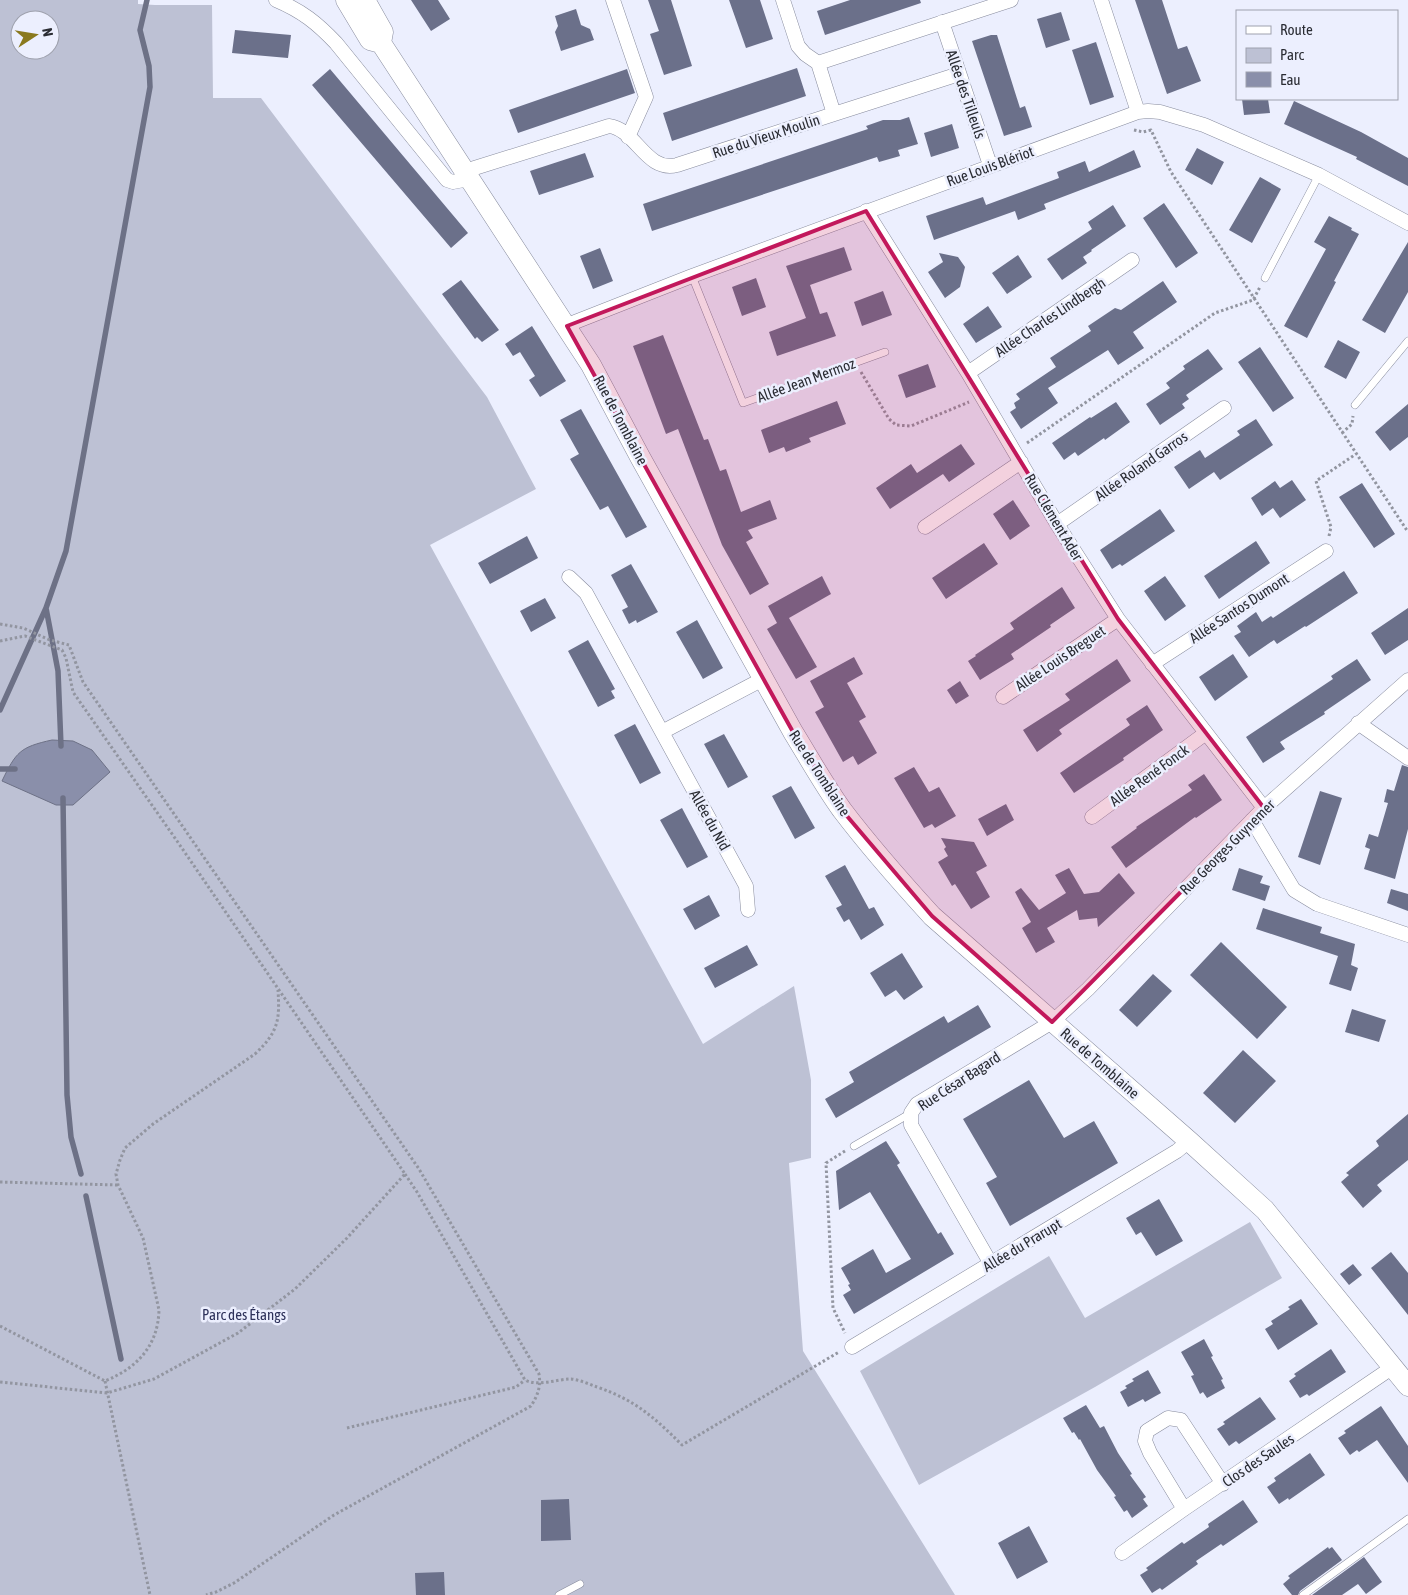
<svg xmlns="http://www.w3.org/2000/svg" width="1408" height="1595" font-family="'Asap Condensed',sans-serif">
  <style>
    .green { fill: #bdc1d4; fill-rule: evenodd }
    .water { fill: #8a8faa; stroke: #6d7186 }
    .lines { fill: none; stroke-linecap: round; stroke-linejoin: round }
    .stream { stroke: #6d7186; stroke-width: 5.5 }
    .building { fill: #6b708a }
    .lane-casing { stroke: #888c9e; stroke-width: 8 }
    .street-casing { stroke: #888c9e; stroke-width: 15 }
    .secondary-casing { stroke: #888c9e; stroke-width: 21 }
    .path { stroke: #9295a0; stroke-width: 3; stroke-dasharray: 2.5 2.5; stroke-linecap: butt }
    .lane { stroke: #fff; stroke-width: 7 }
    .street { stroke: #fff; stroke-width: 14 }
    .secondary { stroke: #fff; stroke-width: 20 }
    .marked { fill: #c2185b; fill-opacity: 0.2; stroke: #c2185b; stroke-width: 4; stroke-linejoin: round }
    .labels { text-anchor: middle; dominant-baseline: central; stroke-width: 5; stroke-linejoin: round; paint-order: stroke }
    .street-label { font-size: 15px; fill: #2a2c33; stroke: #eceffe }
    .park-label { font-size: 15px; fill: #2d315a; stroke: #eceffe }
  </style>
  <rect width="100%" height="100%" fill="#eceffe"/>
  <!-- green -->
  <path class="green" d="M0 0H138V4L155 5H212L213 98H261L487 397 536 489 430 545 703 1044 794 986 811 1080V1158L789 1163 803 1351 955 1595H0ZM20 20H50V50H20Z
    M1250 1222 1282 1278 1095 1387 919 1485 860 1371 1049 1256 1085 1318Z"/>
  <!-- water -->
  <path class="water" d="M52 740 73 741 92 750 110 772 73 805H56L2 781C16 752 20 747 52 740Z"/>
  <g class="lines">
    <!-- stream -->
    <path class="stream" d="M0 710 46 608
      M61 746 58 671 46 608 66 551 150 87 149 66 140 30 147 0
      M0 769H15
      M63 798 67 1095 71 1137 81 1174
      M86 1196 121 1359"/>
  </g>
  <!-- building -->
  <path class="building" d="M411 0H438L450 19 431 31Z
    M648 0H671L692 66 664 75 650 34 659 31Z
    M729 0H760L773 39 746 48Z
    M850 0H920L921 3 825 35 817 11Z
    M1135 0H1162L1178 49 1187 46 1201 81 1167 94Z
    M576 9 581 25 590 29 594 40 561 51 555 32 558 26 555 16Z
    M1061 12 1070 40 1046 48 1037 19Z
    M235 30 291 35 288 58 232 53Z
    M991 35H997L1020 108 1025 106 1032 127 1004 136 972 41Z
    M1096 42 1114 97 1090 105 1072 50Z
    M797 68 806 96 672 141 663 113Z
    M330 69 468 233 451 248 312 85Z
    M627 69 635 93 518 133 509 110Z
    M1242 99H1268L1270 113 1244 115Z
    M1294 101 1361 132 1408 158V186L1356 159 1357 157 1284 124Z
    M909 117 918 144 898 150 900 156 879 162 877 157 652 231 643 204 868 129 866 126 883 120H900Z
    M952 124 959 148 931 157 924 133Z
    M1197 148 1224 162 1212 185 1185 170Z
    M1134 150 1141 167 1044 204 1046 209 1018 220 1015 211 934 240 926 216 983 197 986 205 1059 178 1057 172 1085 161 1089 172Z
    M585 153 594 177 539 195 530 171Z
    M1260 177 1281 189 1252 243 1229 230Z
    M1164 203 1198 253 1176 268 1143 218Z
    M1113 205 1126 226 1091 250 1092 251 1083 257 1087 263 1062 280 1047 259 1092 229 1088 222Z
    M1329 216 1352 228 1351 230 1359 234 1334 281 1336 282 1307 338 1284 326 1326 249 1314 242Z
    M1408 242V292L1385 333 1362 320Z
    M844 247 852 270 810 285 820 314 827 312 836 336 777 356 769 332 806 318 786 266Z
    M600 248 613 281 593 289 580 256Z
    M939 253 958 257 965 267 960 287 945 298 928 272 943 262Z
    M1018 255 1032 277 1007 294 992 273Z
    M756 278 766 307 742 316 732 287Z
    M461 280 499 330 482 342 477 337 475 339 442 294Z
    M1163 281 1177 302 1133 332 1144 348 1118 365 1108 350 1048 388 1058 403 1021 429 1010 412 1016 408 1014 403 1020 399 1016 394 1056 367 1050 358 1091 331 1088 326 1115 308 1121 310Z
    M883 291 892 315 862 326 854 302Z
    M988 306 1002 327 976 343 963 324Z
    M532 326 566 381 540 397 529 380 535 376 520 352 513 356 505 344Z
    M663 335 704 440 708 439 720 471 726 469 741 512 770 500 777 519 748 530 753 538 746 542 769 584 750 595 722 545 678 429 666 434 633 346Z
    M1338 340 1360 352 1346 379 1324 367Z
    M1260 347 1294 398 1273 412 1238 362Z
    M1208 349 1223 369 1186 395 1189 399 1182 404 1185 408 1160 425 1146 404 1170 388 1166 383 1185 369 1183 366Z
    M928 364 936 387 906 398 898 375Z
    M837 401 846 424 809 438 811 442 786 452 784 447 769 453 761 430Z
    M1116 402 1130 422 1105 440 1104 438 1078 456 1075 452 1064 460 1052 443 1090 417 1091 418Z
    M1408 404V437L1390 451 1375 432Z
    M581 409 647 527 626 538 608 506 600 510 570 459 579 454 560 420Z
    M1256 419 1273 445 1220 480 1214 472 1189 489 1174 467 1200 450 1205 458 1240 435 1237 431Z
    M961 444 975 464 949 482 943 474 890 509 876 488 911 464 917 473Z
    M1292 480 1306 500 1280 518 1273 508 1262 516 1251 498 1275 481 1280 488Z
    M1362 483 1395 534 1374 548 1339 497Z
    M1013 500 1030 526 1010 540 993 514Z
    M1160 509 1175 531 1122 566 1120 564 1112 569 1100 550Z
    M527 536 538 558 490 584 478 563Z
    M1256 541 1270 563 1219 599 1204 576Z
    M984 543 998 564 946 599 932 578Z
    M631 564 658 612 637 623 636 620 629 624 622 610 628 607 611 575Z
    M1344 571 1358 593 1306 627 1305 626 1277 644 1274 640 1249 657 1234 636 1241 632 1237 626 1256 612 1262 622 1271 616 1273 618Z
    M822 576 831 594 789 618 817 667 796 679 767 629 777 623 768 606Z
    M1165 576 1186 606 1165 621 1144 591Z
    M1062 587 1075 608 1050 625 1051 627 1011 654 1014 659 980 680 968 661 976 656 975 655 1014 629 1010 623Z
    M545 598 556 618 531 632 520 611Z
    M1408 608V640L1385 655 1371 633Z
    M697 620 723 668 703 679 676 632Z
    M588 640 615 689 611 691 615 698 598 707 568 651Z
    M1233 654 1248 677 1215 701 1199 677Z
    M854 657 863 674 847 683 866 717 859 721 877 753 858 765 853 756 843 762 815 712 824 707 810 681Z
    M1117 659 1131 681 1059 730 1062 734 1037 752 1023 730 1070 700 1065 694Z
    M1357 659 1371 680 1324 712 1325 714 1280 742 1285 749 1263 763 1246 737 1333 679 1331 676Z
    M960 681 969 696 956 704 947 690Z
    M1147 705 1163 730 1123 758 1124 760 1074 793 1060 773 1130 725 1126 719Z
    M635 724 661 773 640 784 614 735Z
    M724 734 748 777 728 788 704 744Z
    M1402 765 1408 767V829L1395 879 1364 869 1370 849 1365 847 1369 834 1378 837 1388 803 1384 802 1387 789 1394 791Z
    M914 767 929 792 939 787 956 816 935 828 932 824 924 828 894 778Z
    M1204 774 1222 800 1196 818 1195 817 1126 868 1111 847 1137 828 1136 827 1192 790 1188 785Z
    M791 786 815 828 795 839 772 796Z
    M1320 791 1342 798 1320 865 1298 857Z
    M1006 804 1014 820 987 836 978 819Z
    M682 808 708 857 687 868 660 820Z
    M941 838 974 842 987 866 976 872 990 897 971 909 955 884 952 886 938 862 948 856 944 849 946 847Z
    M845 865 869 909 874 907 884 925 861 940 849 919 844 922 836 908 842 905 825 876Z
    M1069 868 1084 894 1099 892 1119 873 1135 893 1098 927 1097 918 1079 920 1077 910 1047 928 1055 942 1036 953 1022 928 1031 922 1015 892 1021 888 1039 910 1066 893 1055 875Z
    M1239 868 1263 876 1260 883 1270 886 1265 901 1232 890Z
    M1391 889 1408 894V911L1387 903Z
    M709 895 720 916 695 930 683 909Z
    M1263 908 1322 927 1320 933 1355 944 1351 965 1358 968 1351 991 1329 984 1338 956 1256 929Z
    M1221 942 1287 1007 1257 1039 1190 975Z
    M747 945 758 965 715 988 704 968Z
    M902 953 923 987 904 1000 896 990 885 997 870 973Z
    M1153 974 1172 991 1137 1027 1119 1010Z
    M978 1005 991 1027 836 1118 825 1099 854 1082 849 1072 944 1016 948 1023Z
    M1352 1009 1386 1020 1379 1042 1345 1032Z
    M1243 1050 1276 1081 1235 1123 1203 1093Z
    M1029 1080 1064 1138 1094 1121 1118 1163 1010 1226 986 1183 997 1177 963 1119Z
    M1408 1114V1160L1377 1185 1382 1191 1363 1208 1341 1182 1349 1175 1346 1173 1379 1146 1376 1141Z
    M886 1141 900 1163 897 1165 938 1234 941 1232 954 1254 854 1314 843 1295 851 1290 848 1285 850 1284 841 1268 873 1249 886 1273 911 1259 870 1192 839 1210 836 1171Z
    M1159 1199 1183 1241 1156 1256 1141 1232 1136 1235 1126 1218Z
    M1391 1252 1408 1273V1315L1371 1268Z
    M1353 1264 1362 1275 1349 1285 1340 1274Z
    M1301 1299 1318 1324 1278 1350 1265 1329 1273 1324 1271 1321 1290 1309 1288 1307Z
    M1204 1339 1213 1356 1211 1357 1223 1379 1221 1380 1225 1388 1207 1398 1203 1392 1200 1394 1191 1376 1194 1375 1181 1352Z
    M1331 1349 1346 1372 1309 1396 1307 1394 1300 1398 1289 1381 1296 1376 1294 1374Z
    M1148 1370 1161 1393 1145 1402 1143 1399 1128 1407 1120 1392 1127 1388 1125 1386 1134 1381 1132 1379Z
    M1260 1397 1276 1419 1239 1444 1236 1441 1229 1446 1217 1429 1225 1424 1223 1422Z
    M1086 1405 1100 1428 1104 1426 1118 1453 1132 1474 1130 1475 1146 1497 1143 1499 1148 1506 1132 1518 1127 1510 1124 1512 1114 1497 1116 1496 1097 1470 1080 1439 1079 1440 1074 1432 1072 1433 1063 1418Z
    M1381 1406 1408 1446V1483L1377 1440 1359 1452 1357 1450 1350 1455 1338 1438 1346 1433 1344 1431Z
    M1310 1453 1325 1475 1289 1500 1288 1498 1279 1504 1267 1487 1276 1481 1274 1478Z
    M569 1499 571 1540 541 1541V1500Z
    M1243 1500 1258 1522 1223 1546 1221 1544 1196 1561 1198 1564 1162 1590 1160 1588 1152 1593 1140 1575 1148 1570 1146 1568 1182 1542 1184 1544 1209 1527 1208 1524Z
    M1029 1526 1048 1562 1017 1579 998 1543Z
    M1328 1547 1329 1549 1332 1547 1342 1560 1300 1591 1298 1595H1292L1283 1584 1290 1578 1288 1576Z
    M1364 1557 1382 1582 1366 1594 1358 1584 1342 1595H1312Z
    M444 1572 445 1595H416L415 1573Z"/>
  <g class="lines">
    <!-- lane casing -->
    <g class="lane-casing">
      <path id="lane" d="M692 276 743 403 885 352
        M1265 278 1319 175
        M1355 405 1408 341
        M854 1146 911 1113
        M559 1595 580 1584
        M1303 1595 1408 1519"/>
    </g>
    <!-- street casing -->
    <g class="street-casing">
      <path id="street" d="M276 0C302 11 317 23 336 43L447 180 453 182 469 179
        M613 0 646 97 628 137
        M783 0 798 46 805 54 818 63
        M1101 0 1138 112
        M942 22 990 165
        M834 114 959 74
        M465 171 609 126C636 129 646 173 677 165L834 114 818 63 1011 0
        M866 211 968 373 1057 524 1118 619 1264 808
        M567 326 575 322 692 276 1138 112 1148 111 1160 112 1204 125 1319 175 1408 223
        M968 373 1132 260
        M1057 524 1224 408
        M925 527 1021 462
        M569 577 586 593 746 886 748 910
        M1152 664 1326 551
        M1003 697 1118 619
        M1358 723 1408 758
        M662 732 763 679
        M1092 817 1206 733
        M1252 820 1294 890 1317 904 1408 935
        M991 1264 911 1125V1113L917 1104 1052 1022 1088 989 1264 808 1408 680
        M852 1347 1177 1151 1189 1141
        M1184 1509 1150 1453 1145 1441 1147 1431 1168 1418 1181 1420 1223 1484
        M1122 1553 1184 1509 1393 1367"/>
    </g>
    <!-- secondary casing -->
    <g class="secondary-casing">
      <path id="secondary" d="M346 0 370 40 381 43
        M365 0 383 32 381 43
        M381 43 591 365 640 457 793 732C809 758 824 785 842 810 870 847 901 882 932 916L1189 1141 1265 1210 1408 1386"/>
    </g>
    <!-- path -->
    <path class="path" d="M1134 130 1143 132 1151 130 1171 172 1408 532
      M861 372 889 419 896 425 911 426 969 402
      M1342 433 1352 424 1353 416
      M1027 443 1215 313 1253 300 1260 287
      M1329 536 1331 527 1316 481 1356 454
      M0 624 23 628 50 640 69 645 83 682 419 1169 539 1374C541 1386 538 1395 531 1406L334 1515 234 1583 216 1592 206 1595
      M0 641 25 636 62 650 66 658 73 692 177 841 405 1174 347 1238 295 1289 238 1333 154 1379 107 1393 0 1382
      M845 1151 826 1163 833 1308 845 1333
      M405 1174 417 1192 525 1380C538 1387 557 1379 571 1379 580 1380 589 1384 597 1387 635 1400 654 1417 682 1445L839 1352
      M0 1182 118 1185
      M0 1326 105 1381C137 1368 158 1346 159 1310L143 1238 118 1185 116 1174 120 1160 125 1148 153 1124 255 1054C278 1032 280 1021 278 990
      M105 1381 150 1595
      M347 1428 516 1387 525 1380"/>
    <!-- lane -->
    <use href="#lane" class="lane"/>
    <!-- street -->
    <use href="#street" class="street"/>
    <!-- secondary -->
    <use href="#secondary" class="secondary"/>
  </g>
  <!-- marked area -->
  <path class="marked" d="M866 211 1118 619 1264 808 1052 1022 932 916 841 809 793 732 567 326Z"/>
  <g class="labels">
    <!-- street labels -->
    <g class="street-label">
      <text transform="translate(966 94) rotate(71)">Allée des Tilleuls</text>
      <text transform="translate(766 136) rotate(-18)">Rue du Vieux Moulin</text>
      <text transform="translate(990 166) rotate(-20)">Rue Louis Blériot</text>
      <text transform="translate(1050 317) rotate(-34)">Allée Charles Lindbergh</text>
      <text transform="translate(806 380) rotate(-20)">Allée Jean Mermoz</text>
      <text transform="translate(621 420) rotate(62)">Rue de Tomblaine</text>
      <text transform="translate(1141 466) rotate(-35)">Allée Roland Garros</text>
      <text transform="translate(1054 517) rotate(59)">Rue Clément Ader</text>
      <text transform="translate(1239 608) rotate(-33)">Allée Santos Dumont</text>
      <text transform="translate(1060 658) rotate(-34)">Allée Louis Breguet</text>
      <text transform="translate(820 773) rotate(57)">Rue de Tomblaine</text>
      <text transform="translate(1149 775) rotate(-36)">Allée René Fonck</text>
      <text transform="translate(710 820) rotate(61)">Allée du Nid</text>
      <text transform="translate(1227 847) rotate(-45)">Rue Georges Guynemer</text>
      <text transform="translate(1100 1063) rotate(41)">Rue de Tomblaine</text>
      <text transform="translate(959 1081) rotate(-33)">Rue César Bagard</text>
      <text transform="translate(1022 1245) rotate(-31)">Allée du Prarupt</text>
      <text transform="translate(1258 1460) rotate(-34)">Clos des Saules</text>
    </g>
    <!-- park labels -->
    <g class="park-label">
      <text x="244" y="1314">Parc des Étangs</text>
    </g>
  </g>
  <!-- legend -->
  <rect x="1236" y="10" width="162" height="90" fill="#eceffe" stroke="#9ea1ad"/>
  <rect x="1246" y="26" width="25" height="8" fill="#ffffff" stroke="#9ea1ad"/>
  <text x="1280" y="35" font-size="15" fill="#2a2c33">Route</text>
  <rect x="1246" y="48" width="25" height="15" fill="#bdc1d4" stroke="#9ea1ad"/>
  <text x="1280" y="60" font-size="15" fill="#2a2c33">Parc</text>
  <rect x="1246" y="72" width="25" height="15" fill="#8a8faa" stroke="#9ea1ad"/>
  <text x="1280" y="85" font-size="15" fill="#2a2c33">Eau</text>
  <!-- north arrow -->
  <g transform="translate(35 35) rotate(78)"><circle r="24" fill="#eceffe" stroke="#9ea1ad"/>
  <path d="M0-4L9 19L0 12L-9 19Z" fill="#8a791e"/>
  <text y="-8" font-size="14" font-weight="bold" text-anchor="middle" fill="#2a2c33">N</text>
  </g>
</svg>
